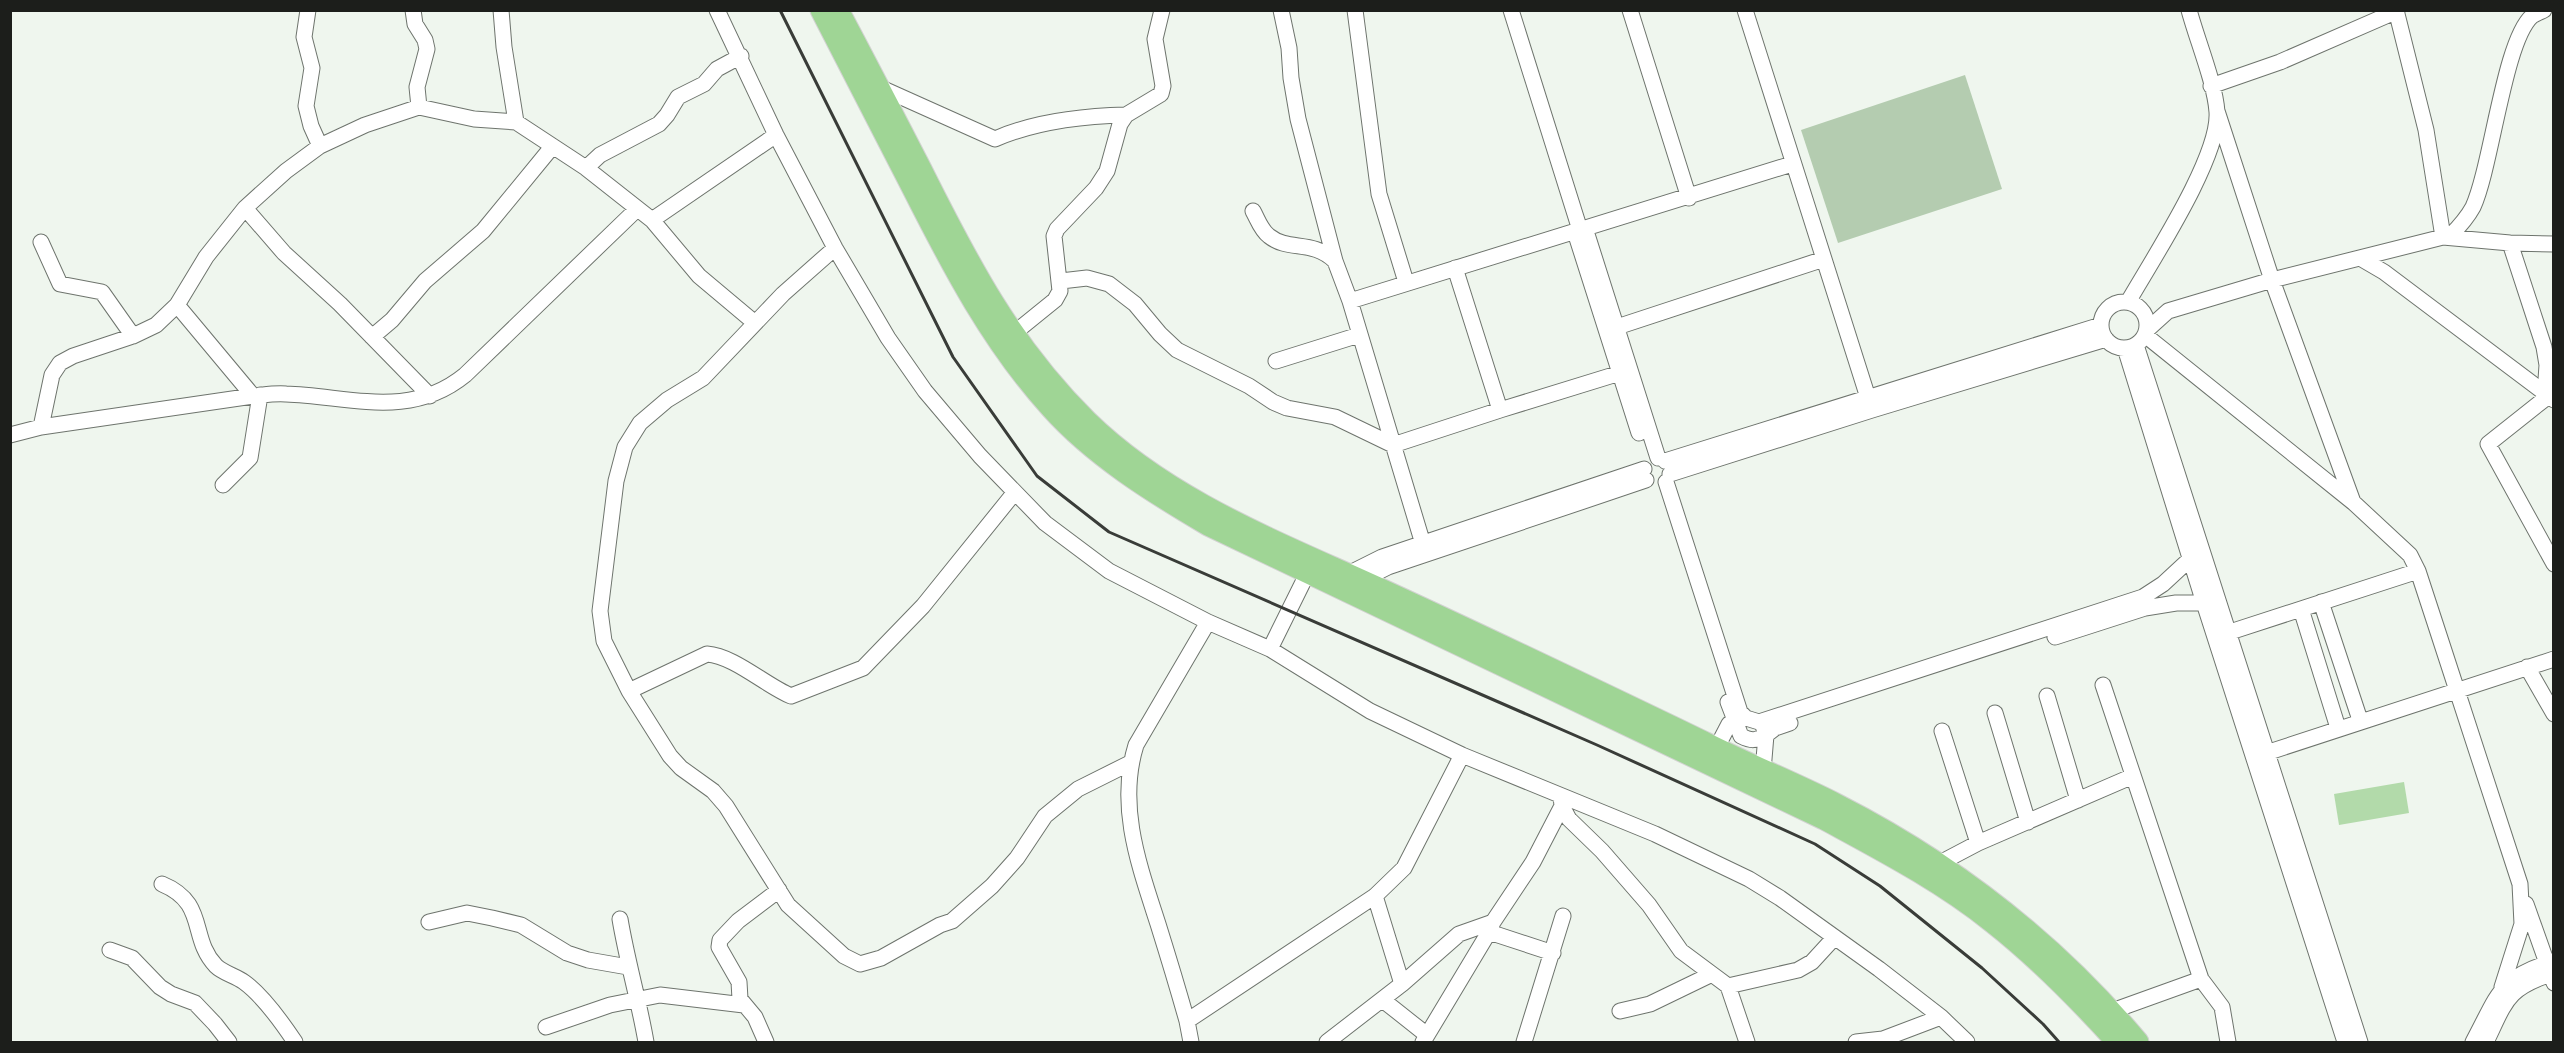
<svg xmlns="http://www.w3.org/2000/svg" width="2564" height="1053" font-family="Figtree,sans-serif">
  <style>
    .green { fill: #b4ccb0 }
    .water { fill: #b2daaa }
    .lines { fill: none; stroke-linecap: round; stroke-linejoin: round }
    .minor-casing { stroke: #6e746d; stroke-width: 17 }
    .highway-casing { stroke: #d2d2d1; stroke-width: 23 }
    .minor { stroke: #fff; stroke-width: 15 }
    .highway { stroke: #9fd595; stroke-width: 21 }
    .rail { stroke: #393c38; stroke-width: 3 }
  </style>
  <rect width="100%" height="100%" fill="#eff6ee"/>
  <!-- green -->
  <path class="green" d="M1965 75 2002 189 1838 243 1801 130Z"/>
  <!-- water -->
  <path class="water" d="M2404 782 2409 813 2339 825 2334 794Z"/>
  <g class="lines">
    <!-- minor casing -->
    <g class="minor-casing">
      <path id="minor" d="M308 10 304 37 312 68 306 106 311 126 320 146
        M413 10 415 24 425 40 427 49 417 87 419 107
        M501 10 504 47 516 122
        M717 10 776 135 835 248 888 338 925 391 980 456 1045 523 1109 571 1208 622 1270 649 1370 711 1462 755 1655 834 1749 879 1780 898 1879 969 1941 1017 1967 1042
        M1281 10 1289 48 1291 78 1298 119 1335 261 1350 301
        M1355 10 1379 194 1406 282
        M1511 10 1580 230
        M1630 10 1689 198
        M1745 10 1870 404
        M2396 10 2426 130 2443 237
        M2211 86 2280 62 2397 11
        M879 87 995 139C1036 121 1082 116 1126 115
        M2217 111 2272 280 2353 502
        M586 168 600 155 659 124 667 115 678 97 704 84 717 69 741 56
        M245 208 284 253 340 304 430 396
        M1253 211C1258 220 1261 230 1269 236 1289 252 1312 239 1335 261
        M652 220 699 276 755 323
        M1585 228 1658 458
        M1575 232 1639 433
        M2450 236C2459 227 2467 218 2473 207 2492 165 2504 41 2532 16 2535 14 2540 12 2544 10
        M41 242 60 284 102 292 133 336
        M2510 243 2544 347 2547 365 2545 394
        M835 248 783 294 703 378 667 400 640 423 625 447 616 481 600 611 604 641 629 691 670 756 681 768 713 791 726 806 788 905 844 956 860 964 881 958 940 925 952 921 992 886 1017 858 1045 816 1078 789 1130 763
        M2360 258 2384 272 2554 400
        M1455 268 1500 410 1620 373
        M1061 281 1087 278 1109 284 1135 304 1160 334 1177 350 1249 386 1273 402 1287 408 1335 417 1393 445 1500 410
        M2101 325a23 23 0 1 1 46 0a23 23 0 1 1-46 0Z
        M2128 302C2152 260 2220 157 2217 112 2215 83 2197 40 2189 10
        M177 305 253 396
        M1617 327 1824 259
        M2147 330 2168 311 2272 280 2443 237 2510 243 2554 244
        M1013 334 1055 300 1060 291 1054 236 1057 229 1096 188 1107 171 1120 124 1126 115 1161 94 1163 86 1155 39 1162 10
        M2145 335 2354 503 2410 555 2418 571 2436 626 2520 884 2522 924 2502 987
        M372 337 392 320 425 281 483 231 552 147
        M2136 345 2360 1042
        M2125 348 2204 603 2345 1042
        M1276 361 1359 335
        M2546 398 2488 444 2554 564
        M41 427 52 375 60 363 73 356 133 336 156 325 177 305 206 257 245 208 286 171 320 146 365 125 419 107 474 119 516 122 586 168 652 220 776 135
        M10 435 41 427 253 396C264 395 275 393 286 394 349 396 410 420 465 375L636 210
        M1665 461 2101 325
        M1670 474 1872 410 2106 339
        M1666 482 1740 712 1746 718 1759 722 2143 597 2163 584 2190 559
        M223 485 250 458 260 395
        M1426 554 1350 301 1792 164
        M1348 574 1382 557 1644 469
        M1362 580 1388 567 1646 480
        M2321 602 2360 720
        M2301 609 2338 728
        M2227 633 2418 571
        M2055 637 2145 608 2176 603H2204
        M1270 649 1311 566
        M2527 667 2554 714
        M2103 685 2201 979 2222 1007 2228 1042
        M629 691 707 654C734 656 765 685 791 696L863 668 923 606 1015 492
        M2047 696 2078 800
        M1728 702 1741 736C1751 741 1756 741 1766 735L1763 726
        M1995 713 2028 822
        M1942 731 1978 843
        M1716 749 1729 724 1742 719
        M2266 753 2554 659
        M1763 771 1766 735 1775 728 1790 723
        M1561 796 1562 806 1569 819 1602 851 1649 905 1681 951 1728 986 1747 1042
        M1940 863 1978 843 2133 776
        M162 884C208 903 189 938 216 966 223 973 236 976 244 982 262 995 283 1024 295 1042
        M2526 904 2554 983
        M620 919C627 961 639 1001 646 1042
        M429 922 467 913 492 918 521 925 567 953 588 960 628 967
        M1489 932 1553 953
        M110 950 132 958 160 987 171 994 195 1003 215 1024 229 1042
        M1402 984 1459 934 1493 922
        M1728 986 1798 970 1812 962 1834 938
        M1384 1001 1427 1035
        M1620 1011 1650 1004 1712 974
        M2112 1011 2201 979
        M1187 1021 1375 896 1404 868 1462 755
        M546 1027 610 1005 660 995 744 1005
        M766 1042 755 1017 740 999 739 982 719 947 720 940 738 921 779 890
        M1191 1042 1187 1021C1178 989 1168 956 1158 924 1139 865 1117 806 1136 745L1208 622
        M1327 1042 1402 984 1375 896
        M1423 1042 1489 932 1493 922 1533 862 1562 806
        M1524 1042 1563 916
        M1856 1042 1883 1039 1941 1017
        M2473 1042C2499 994 2498 978 2554 961
        M2486 1042C2506 1001 2506 988 2554 973"/>
    </g>
    <!-- highway casing -->
    <g class="highway-casing">
      <path id="highway" d="M821 10C852 70 882 129 913 189 952 266 992 343 1051 408 1094 456 1152 492 1208 525L1824 819C1881 850 1941 881 1992 922 2038 958 2078 999 2117 1042
        M838 10C867 64 894 117 922 171 969 265 1011 346 1087 421 1170 502 1281 543 1385 591 1492 640 1598 691 1704 742 1747 764 1793 782 1836 804 1952 863 2055 943 2138 1042"/>
    </g>
    <!-- minor -->
    <use href="#minor" class="minor"/>
    <!-- highway -->
    <use href="#highway" class="highway"/>
    <!-- rail -->
    <path class="rail" d="M780 10 953 357 1037 476 1109 532 1597 745 1815 844 1880 886 1982 968 2043 1024 2059 1042"/>
  </g>
  <!-- border -->
  <rect width="2564" height="1053" fill="none" stroke="#1c1e1b" stroke-width="24"/>
</svg>
